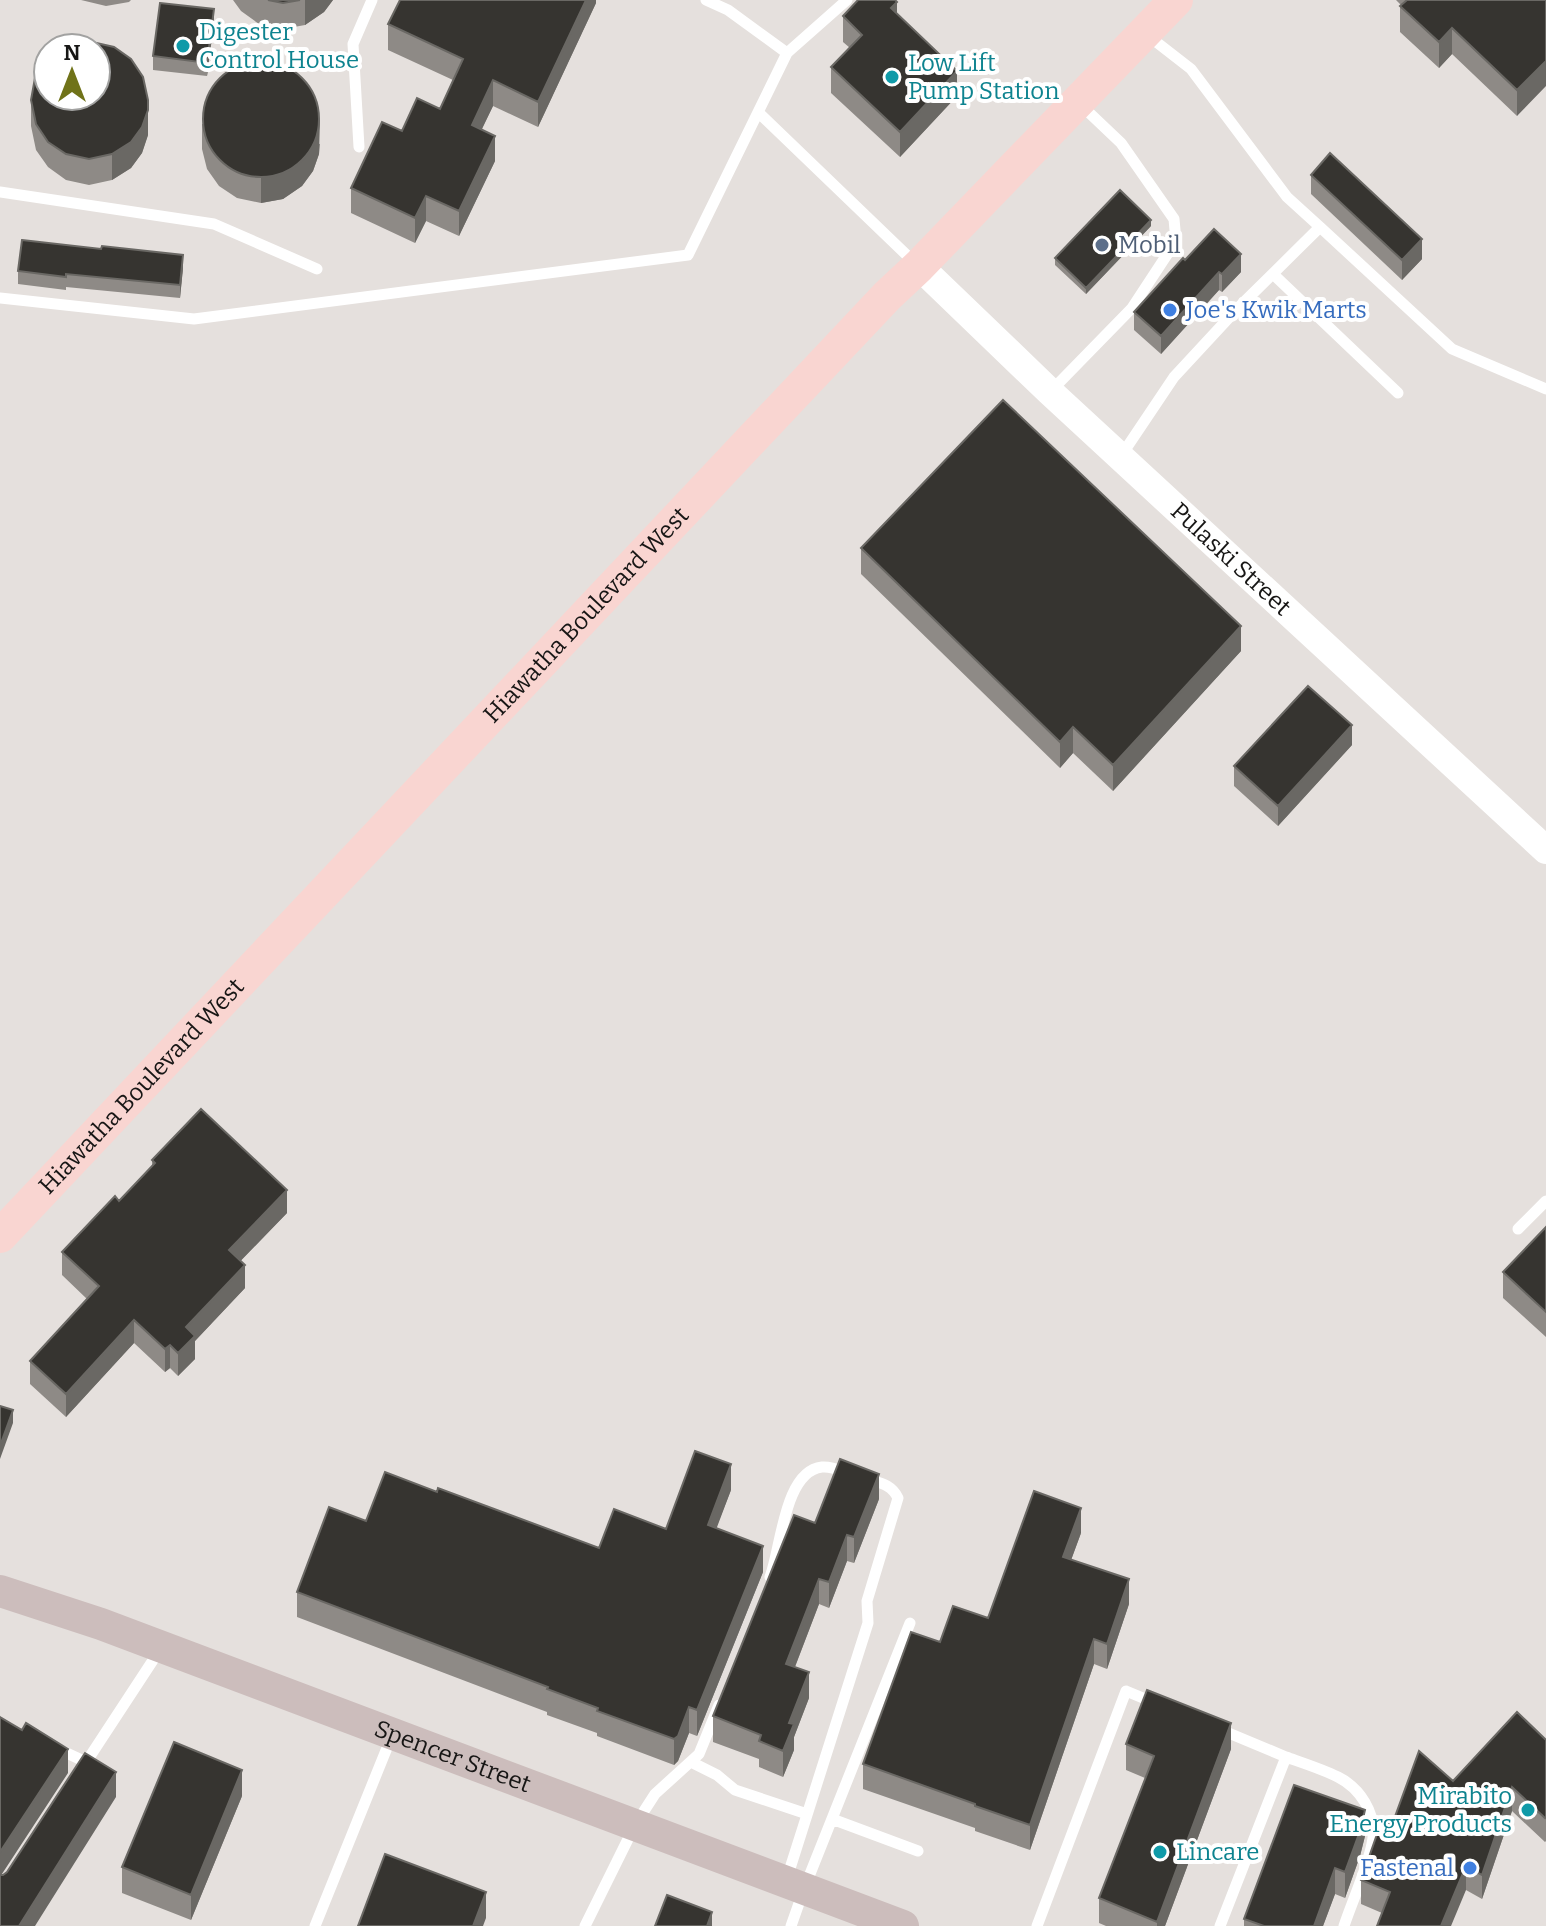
<svg xmlns="http://www.w3.org/2000/svg" width="1546" height="1926" font-family="Bitter,serif">
  <style>
    .lines { fill: none; stroke-linecap: round; stroke-linejoin: round }
    .service { stroke: #fff; stroke-width: 11 }
    .tertiary { stroke: #fff; stroke-width: 28 }
    .secondary { stroke: #ccbdbc; stroke-width: 32 }
    .primary { stroke: #f9d5d1; stroke-width: 34 }
    .wall { fill: #8e8a86 }
    .shaded-wall { fill: #6a6864 }
    .building { fill: #363430; stroke: #6a6864; stroke-width: 2 }
    .culture-dot { fill: #0f9aa8; stroke: #fff; stroke-width: 3 }
    .service-dot { fill: #5c6f8a; stroke: #fff; stroke-width: 3 }
    .shop-dot { fill: #3f7fe0; stroke: #fff; stroke-width: 3 }
    .labels { text-anchor: middle; dominant-baseline: central; stroke-width: 8; stroke-linejoin: round; paint-order: stroke }
    .culture-label { font-size: 24px; fill: #0d838f; stroke: #fff; text-anchor: start }
    .service-label { font-size: 24px; fill: #4e5e75; stroke: #fff; text-anchor: start }
    .shop-label { font-size: 24px; fill: #366cbe; stroke: #fff; text-anchor: start }
    .street-label { font-size: 24px; fill: #171615; stroke: #fff }
  </style>
  <rect width="100%" height="100%" fill="#e5e0dd"/>
  <g class="lines">
    <!-- service -->
    <path class="service" d="M787 53 847 0
      M758 112 916 264
      M359 147 353 44 372 0
      M0 192 214 224 317 269
      M1320 227 1452 349 1546 389
      M1273 274 1398 393
      M0 298 194 319 688 255 787 53 728 10 706 0
      M1051 391 1132 308 1176 241 1174 219 1121 143 1081 105
      M1121 456 1174 377 1237 309 1320 227 1287 197 1191 69 1146 34
      M1518 1229 1546 1201
      M770 1577C781 1549 784 1471 822 1467 831 1466 839 1470 847 1473
      M1219 1729 1286 1757
      M58 1749 86 1762
      M691 1762 717 1775 735 1790 807 1814
      M83 1767 161 1648
      M832 1819 918 1851
      M786 1881 868 1623 867 1601 898 1498C892 1485 881 1483 868 1479
      M315 1926 391 1738
      M585 1926 635 1825 655 1794 699 1754 719 1705
      M791 1926 804 1889 910 1623
      M1037 1926 1126 1691 1155 1703
      M1220 1926 1286 1757C1303 1763 1322 1769 1338 1777 1360 1788 1376 1813 1373 1838 1370 1863 1352 1901 1344 1926"/>
    <!-- tertiary -->
    <path class="tertiary" id="s1" d="M919 266 1050 392 1546 850"/>
    <!-- secondary -->
    <path class="secondary" id="s2" d="M0 1591 101 1624 903 1926"/>
    <!-- primary -->
    <path class="primary" id="s3" d="M0 1236 887 296 919 266 1176 0"/>
  </g>
  <!-- wall -->
  <path class="wall" d="M81 0H131L129 2 106 6Z
    M233 0H333L324 12 305 25 283 29 259 24 241 11Z
    M596 0V3L538 127 493 106 481 130 495 161 459 236 426 221 415 243 351 213V188L402 131 440 109 453 80 388 50V24Z
    M1396 0H1546L1517 116 1452 54 1439 68 1400 32V6L1401 5Z
    M897 14 957 96 900 157 831 93V67L850 48 843 42V16Z
    M214 22 207 76 153 70V56Z
    M31 100 148 126V135L142 153 131 168 112 180 89 185 66 180 48 167 36 150 31 126Z
    M202 124 320 144 319 154 313 171 302 186 283 199 261 203 237 198 219 186 207 169 202 149Z
    M1311 175 1422 259 1402 280 1311 194Z
    M1151 226 1086 294 1055 265V258Z
    M1185 260 1241 272 1222 292 1219 290 1161 354 1134 330V312Z
    M183 268 180 298 66 287V290L18 284V271Z
    M861 548 1241 651 1113 791 1073 753 1060 768 861 574Z
    M1352 745 1278 826 1234 786V766Z
    M152 1160 287 1213 240 1261 245 1288 195 1341V1359L178 1376 170 1368 165 1372 134 1343 66 1417 30 1384V1361L87 1299 62 1275V1252L119 1201 152 1166Z
    M1546 1227V1337L1503 1298V1272Z
    M731 1490 716 1528 763 1572 697 1736 689 1733 678 1761 674 1765 597 1736V1733L547 1715V1712L297 1617V1592L366 1521 437 1492 599 1548 666 1529Z
    M879 1499 854 1563 847 1561 829 1608 819 1604 795 1667 809 1698 794 1737V1750L783 1777 759 1767V1759L713 1742V1716L815 1523Z
    M1081 1533 1071 1560 1129 1604 1107 1669 1094 1664 1030 1850 975 1831V1828L863 1789V1764L940 1642 988 1618Z
    M1546 1740V1841L1545 1842 1512 1811 1482 1899 1466 1890 1382 1913 1361 1904V1880L1393 1822 1453 1781Z
    M1126 1744 1231 1749 1165 1926H1106L1099 1923V1898L1145 1778 1126 1770Z
    M242 1796 191 1920 122 1893V1867Z
    M1365 1836 1360 1856 1345 1898 1335 1894 1323 1926H1244V1919Z"/>
  <!-- shaded-wall -->
  <path class="shaded-wall" d="M305 0H333L324 12 305 25Z
    M586 0H596V3L538 127V102Z
    M897 2V27L891 8Z
    M214 9V22L207 76V63Z
    M1452 28V54L1439 68V42Z
    M1546 61V86L1517 116V90Z
    M957 71V96L900 157V132Z
    M493 80V106L472 150V125Z
    M148 100V135L142 153 131 168 112 180V154Z
    M320 119 319 154 313 171 302 186 283 199 261 203V178Z
    M495 136V161L459 236V211Z
    M426 196V221L415 243V218Z
    M1151 220V226L1086 294V288Z
    M1422 239V259L1402 280V260Z
    M1241 254V272L1222 292V274Z
    M183 255V268L180 298V285Z
    M1219 272V290L1161 354V336Z
    M1241 626V651L1113 791V765Z
    M1352 725V745L1278 826V806Z
    M1073 727V753L1060 768V742Z
    M287 1190V1213L229 1273V1250Z
    M245 1265V1288L195 1341V1359L178 1376V1353L186 1327Z
    M134 1320V1343L66 1417V1394Z
    M170 1345V1368L165 1372V1349Z
    M13 1410V1423L0 1459V1446Z
    M731 1464V1490L708 1551V1525Z
    M879 1474V1499L854 1563V1537Z
    M1081 1508V1533L1063 1582V1557Z
    M847 1535V1561L829 1608V1582Z
    M763 1546V1572L697 1736V1710Z
    M819 1579V1604L786 1690V1664Z
    M1129 1579V1604L1107 1669V1644Z
    M1094 1639V1664L1030 1850V1825Z
    M809 1672V1698L794 1737V1750L783 1777V1751L789 1723Z
    M689 1707V1733L678 1761 674 1765V1739Z
    M1231 1723V1749L1165 1926H1157V1922Z
    M68 1749V1773L0 1877V1852Z
    M242 1770V1796L191 1920V1895Z
    M116 1772V1797L35 1926H19Z
    M1512 1787V1811L1482 1899V1875Z
    M1365 1810V1836L1360 1856 1345 1898V1872Z
    M1466 1866V1890L1451 1926H1441Z
    M1335 1868V1894L1323 1926H1314Z
    M486 1892V1918L483 1926H473Z
    M712 1912V1926H707Z"/>
  <!-- building -->
  <path class="building" d="M268 0H300L283 3Z
    M400 0H586L538 102 493 80 472 125 495 136 459 211 426 196 415 218 351 188 382 122 402 131 417 98 440 109 463 59 388 24Z
    M858 0H895L897 2 891 8 957 71 900 132 831 67 862 35 843 16Z
    M1407 0H1546V61L1517 90 1452 28 1439 42 1400 6Z
    M160 3 214 9 207 63 153 56Z
    M92 42 114 47 131 59 143 77 148 100V110L142 127 131 142 112 154 89 159 66 154 48 142 36 124 31 100 35 78 48 59V96H96V48H65L68 46Z
    M203 119a58 58 0 1 1 116 0a58 58 0 1 1-116 0Z
    M1330 153 1422 239 1402 260 1311 175Z
    M1120 190 1151 220 1086 288 1055 258Z
    M1214 229 1241 254 1222 274 1219 272 1161 336 1134 312 1183 258 1185 260Z
    M22 240 101 249 102 246 183 255 180 285 66 274V277L18 271Z
    M1003 400 1241 626 1113 765 1073 727 1060 742 861 548Z
    M1308 686 1352 725 1278 806 1234 766Z
    M201 1109 287 1190 229 1250 245 1265 186 1327 195 1336 178 1353 170 1345 165 1349 134 1320 66 1394 30 1361 99 1286 62 1252 115 1196 119 1201 155 1163 152 1160Z
    M1546 1227V1312L1503 1272Z
    M0 1406 13 1410 0 1446Z
    M695 1451 731 1464 708 1525 763 1546 697 1710 689 1707 678 1736 674 1739 597 1711 598 1708 547 1689 548 1687 297 1592 329 1507 366 1521 385 1472 437 1492 438 1488 599 1548 614 1509 666 1529Z
    M840 1459 879 1474 854 1537 847 1535 829 1582 819 1579 786 1664 809 1672 789 1723 794 1724 783 1751 759 1741 761 1735 713 1716 794 1515 815 1523Z
    M1034 1491 1081 1508 1063 1557 1129 1579 1107 1644 1094 1639 1030 1825 975 1806V1804L863 1764 911 1632 940 1642 953 1606 988 1618Z
    M1147 1690 1231 1723 1157 1922 1099 1898 1154 1756 1126 1744Z
    M1517 1712 1546 1740V1817L1545 1818 1512 1787 1482 1875 1466 1866 1441 1926H1377L1390 1892 1361 1880 1376 1837 1381 1818 1393 1822 1419 1751 1453 1781Z
    M0 1717 22 1730 26 1723 68 1749 0 1852Z
    M174 1742 242 1770 191 1895 122 1867Z
    M85 1753 116 1772 19 1926H0V1875H3L7 1872Z
    M1294 1785 1365 1810 1360 1831 1345 1872 1335 1868 1314 1926H1264L1244 1919Z
    M385 1854 486 1892 473 1926H358Z
    M667 1895 712 1912 707 1926H655Z"/>
  <!-- markers -->
  <g class="culture-dot">
    <circle cx="183" cy="46" r="8"/>
    <circle cx="892" cy="77" r="8"/>
    <circle cx="1528" cy="1810" r="8"/>
    <circle cx="1160" cy="1852" r="8"/>
  </g>
  <circle class="service-dot" cx="1102" cy="245" r="8"/>
  <g class="shop-dot">
    <circle cx="1170" cy="310" r="8"/>
    <circle cx="1470" cy="1868" r="8"/>
  </g>
  <g class="labels">
    <!-- culture labels -->
    <g class="culture-label">
      <text x="199" y="32">Digester<tspan x="199" dy="28">Control House</tspan></text>
      <text x="908" y="63">Low Lift<tspan x="908" dy="28">Pump Station</tspan></text>
      <text x="1512" y="1796" text-anchor="end">Mirabito<tspan x="1512" dy="28">Energy Products</tspan></text>
      <text x="1176" y="1852">Lincare</text>
    </g>
    <!-- service labels -->
    <g class="service-label">
      <text x="1118" y="245">Mobil</text>
    </g>
    <!-- shop labels -->
    <g class="shop-label">
      <text x="1186" y="310">Joe's Kwik Marts</text>
      <text x="1454" y="1868" text-anchor="end">Fastenal</text>
    </g>
    <!-- street labels -->
    <g class="street-label">
      <text stroke="none"><textPath href="#s1" startOffset="428">Pulaski Street</textPath></text>
      <text stroke="none"><textPath href="#s3" startOffset="854">Hiawatha Boulevard West</textPath></text>
      <text stroke="none"><textPath href="#s3" startOffset="206">Hiawatha Boulevard West</textPath></text>
      <text stroke="none"><textPath href="#s2" startOffset="482">Spencer Street</textPath></text>
    </g>
  </g>
  <!-- north arrow -->
  <g transform="translate(72 72)"><circle r="38" fill="#ffffff" stroke="#a2a2a1" stroke-width="2"/>
  <path d="M0-6L14 30L0 20L-14 30Z" fill="#707319"/>
  <text y="-12" font-size="22" font-weight="bold" text-anchor="middle" fill="#171615">N</text>
  </g>
</svg>
